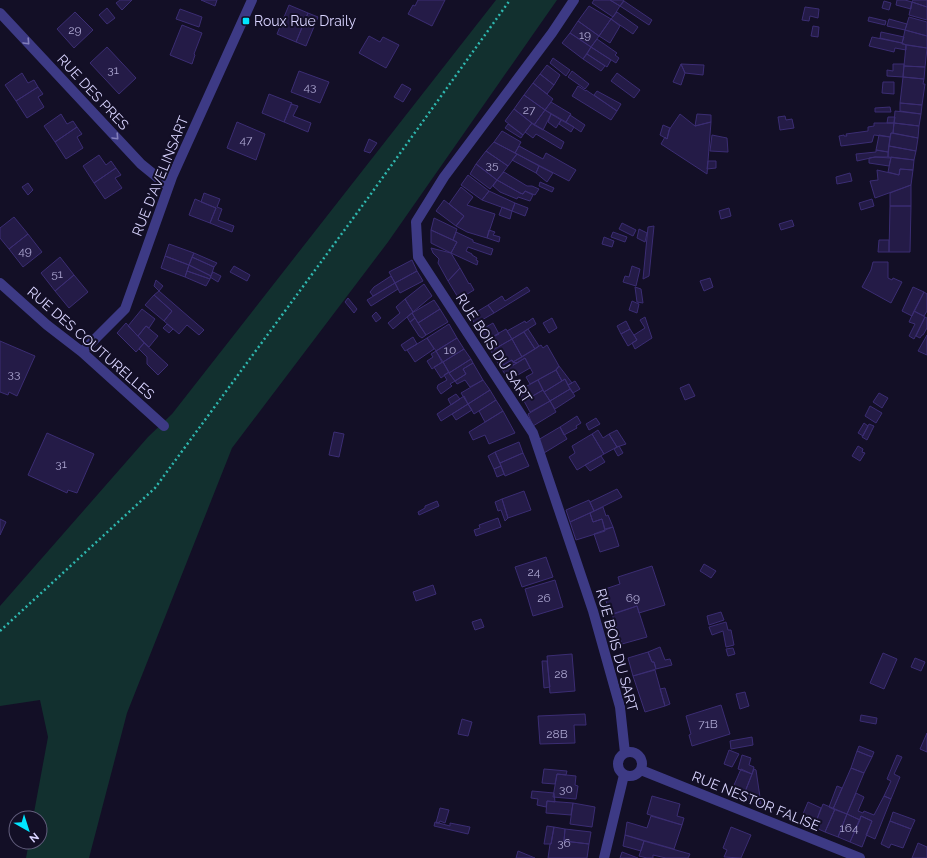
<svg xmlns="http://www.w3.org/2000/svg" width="927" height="858" font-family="Raleway,sans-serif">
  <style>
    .green { fill: #12302f }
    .building { fill: #241b47; stroke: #3b2d73 }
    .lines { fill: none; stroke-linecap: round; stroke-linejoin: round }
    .path { stroke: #2fb8b0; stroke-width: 2.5; stroke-dasharray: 2 3; stroke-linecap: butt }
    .street { stroke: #3d3a85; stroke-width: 10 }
    .oneway { stroke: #837fbc }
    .poi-dot { fill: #00e5ff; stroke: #130f26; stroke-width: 1.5 }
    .labels { text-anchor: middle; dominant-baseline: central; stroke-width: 4; stroke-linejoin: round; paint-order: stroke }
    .number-label { font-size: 12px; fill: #aca6d1 }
    .poi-label { font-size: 14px; fill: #d9d4ff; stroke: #130f26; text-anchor: start }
    .street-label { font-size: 14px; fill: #d9d4ff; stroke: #130f26 }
  </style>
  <rect width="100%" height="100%" fill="#130f26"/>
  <!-- green -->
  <path class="green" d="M496 0H557L388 242 232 448 127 713 89 858H26L29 842H40V818H33L48 737 40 700 0 706V606L148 437 172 414Z"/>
  <!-- building -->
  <path class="building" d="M120 0H132L122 10 116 3Z
    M201 0H217L215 6Z
    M418 0H445L432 26 408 14 413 5 415 6Z
    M594 0H610L620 6 613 17 592 3Z
    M610 0H624L620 6Z
    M897 0H905L912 2 911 9 896 5Z
    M913 0H927V7L912 2Z
    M624 1 652 20 649 25 620 6Z
    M884 1 891 3 889 10 882 8Z
    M912 2 927 7V20L909 15Z
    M289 5 308 13 296 42 277 34Z
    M589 6 611 19 599 36 578 21Z
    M805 7 819 9 818 18 810 16 809 21 802 20Z
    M107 8 115 18 107 24 99 15Z
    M180 9 202 17 199 27 176 19Z
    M75 12 93 30 74 48 57 29Z
    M617 12 638 27 633 34 611 19Z
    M308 13 318 17 306 46 296 42Z
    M869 17 886 21 885 25 868 21Z
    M909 17 927 22V36L905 30Z
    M611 19 620 26 610 43 599 36Z
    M889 19 907 24 905 30 887 26Z
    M578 21 599 36 591 47 570 33Z
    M182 25 202 33 194 54 195 55 192 64 170 55Z
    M813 26 819 27 818 37 811 36Z
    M905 30 927 36V48L902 44Z
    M881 32 904 37 902 43 880 38Z
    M570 33 591 47 583 59 562 43Z
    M369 36 380 42 383 37 399 45 386 68 359 53Z
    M872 37 902 43 906 45V50L895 48 894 52 869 46Z
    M597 39 617 53 615 55 619 58 616 63 591 47Z
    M906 45 927 48 925 67 904 66Z
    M107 47 136 78 119 94 90 63Z
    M591 47 611 60 607 67 587 54Z
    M587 54 605 66 601 71 583 59Z
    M553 58 570 70 566 76 550 63Z
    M681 64 704 65 703 75 685 73Z
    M681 64 685 73 681 85 673 82Z
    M893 64H904L903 77 887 76V70L893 71Z
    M547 65 560 75 554 85 540 74Z
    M904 66 925 67 924 79 903 77Z
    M299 71 329 82 320 103 291 92Z
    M572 71 589 84 585 89 568 77Z
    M22 73 28 83 34 80 38 87 16 101 5 85Z
    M617 73 640 90 634 98 611 81Z
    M540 74 554 85 547 94 533 83Z
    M903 77 924 79 923 84H925L922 105 900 103Z
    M883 82H894V94L882 93Z
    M533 83 553 99 545 110 524 95Z
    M402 84 411 89 403 102 394 97Z
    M578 86 586 91V90L617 111 611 120 572 96Z
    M38 87 43 94 38 97 44 107 27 118 16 101Z
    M597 91 621 104 617 111 594 95Z
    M269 94 292 103 284 122 262 113Z
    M524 95 545 110 534 125 514 109Z
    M551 102 571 114 566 122 545 110Z
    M900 103 922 105 921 114 900 111Z
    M291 104 298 106 293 116 311 123 308 132 284 122Z
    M890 107 891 112H875V108Z
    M514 109 532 123 523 135 505 121Z
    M545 110 551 114 543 130 534 125Z
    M895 111 921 114 919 126 894 123Z
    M61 114 67 124 73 121 77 127 55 142 44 126Z
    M551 114 561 120 556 128 548 122Z
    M680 114 695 126 711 122 707 174 661 144 665 137 667 139 669 130Z
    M697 114 711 115V122L695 126Z
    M570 115 585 125 581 132 566 122Z
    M785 116 786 120 792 119 794 128 780 130 778 117Z
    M888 117H895L894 123H887Z
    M561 120 574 127 571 132 559 124Z
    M237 122 265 134 256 160 227 148Z
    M532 123 564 142 561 149 536 134 533 138 525 132Z
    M874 123H894L893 133H891L890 137 874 135 872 142 841 146 839 136 844 135V136H847L846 134 868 131V127L874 126Z
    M894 123 919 126 918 138 893 133Z
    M508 124 523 135 521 138 505 128Z
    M663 125 670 128 667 139 660 135Z
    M77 127 82 134 77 137 83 148 66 159 55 142Z
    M502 131 521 142 515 153 494 142Z
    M891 133 918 138 916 151 889 146Z
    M712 135 727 138 728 152 710 151Z
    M879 135 890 137 888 152 876 150Z
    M369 139 377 143 370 153 364 151Z
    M494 142 517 154 508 166 486 151Z
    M519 146 543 159 546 153 576 170 569 181 515 153Z
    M889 146 916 151 914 160 888 157Z
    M876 150 888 152V157H875L857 161 856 154 876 152Z
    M486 151 508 166 497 180 476 164Z
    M517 154 539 166 536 173 512 160Z
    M99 155 106 165 111 161 116 168 94 183 83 166Z
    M875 157 891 158 889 166 869 163V158Z
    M891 157 914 160 913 170 900 169 899 175 888 172Z
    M708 161H716V168L707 169Z
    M476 164 497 180 490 189 470 174Z
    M539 166 553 173 547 182 536 173Z
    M116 168 121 175 115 178 122 188 105 199 94 183Z
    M900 169 913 170 911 185 875 198 870 181 878 180 877 170 899 175Z
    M504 172 527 186H532L539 189 535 195 525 191 523 194 520 193 497 180Z
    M850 173 852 181 837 184 836 177Z
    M468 175 489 191 482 200 461 185Z
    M497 180 520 193 523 194 525 191 533 195 530 201 518 197 517 199 500 192 493 186Z
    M540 182 554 188 552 192 539 186Z
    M28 183 33 190 28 195 22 187Z
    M911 185V206H890V193Z
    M461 187 473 197 467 205 495 214 487 238 467 232 456 226 464 216 449 204Z
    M489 191 515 203 512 211 482 200Z
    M204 193 220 199 217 207 222 209 218 220 234 226 232 232 210 223 216 208 201 202Z
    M195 199 216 208 210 223 189 215Z
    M872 199 874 206 861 210 859 203Z
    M444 200 464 216 456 226 436 211Z
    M515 203 528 208 525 216 512 211Z
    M890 206H911L910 252H889Z
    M502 207 512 211 510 219 499 215Z
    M729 208 731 216 721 219 719 211Z
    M14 217 28 234 9 249 0 238V228Z
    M434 218 457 229 453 240 431 230Z
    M792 220 794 226 781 230 779 224Z
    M622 223 636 230 633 236 619 229Z
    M654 226 649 276 643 279 648 227Z
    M639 229 647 233 645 242 637 238Z
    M431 230 457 242 451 253 431 243Z
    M489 230 495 232 493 235 500 237 499 242 487 238Z
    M456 232 473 240V242L493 249 491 255 468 247 466 251 472 254V255L477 258 476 260 478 261 477 265 451 253 457 242 453 240Z
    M613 232 627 237 625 242 611 237Z
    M28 234 42 252 23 267 9 249Z
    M604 237 614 241 612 247 602 244Z
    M879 240H889V252H878Z
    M169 244 194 253 189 265 165 256Z
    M431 248 451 253 460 268 448 281 438 263 439 259 433 253Z
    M194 253 217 263 214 267 192 257Z
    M165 256 189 265 185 277 161 268Z
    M60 257 74 275 55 291 41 273Z
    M192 257 214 267 211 276 189 265Z
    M412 260 417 271 395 283 389 272Z
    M873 262H888V278L892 280 893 278 902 282 891 303 862 287 871 270Z
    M189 265 211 276 210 279 187 271Z
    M234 266 250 275 247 281 230 272Z
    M632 266 640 269 636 286 623 282 625 276 629 277Z
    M460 268 469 284 470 283 474 290 459 299 448 281Z
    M187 271 210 279 206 286 185 277Z
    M417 271 423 281 400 293 395 283Z
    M213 272 221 276 218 282 210 277Z
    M74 275 88 292 69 308 55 291Z
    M391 276 395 283 373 296 370 292 374 287Z
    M710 278 713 287 704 291 700 281Z
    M156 280 163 286 159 291 154 286Z
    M395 283 398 289 371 306 367 300Z
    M424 284 432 296 413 312 405 299Z
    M527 287 530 291 494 313 488 305 502 296 505 301Z
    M635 287 641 289 643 303 637 302Z
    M913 287 924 292 912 316 902 311Z
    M159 291 204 330 199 335 187 325 179 334 164 321 172 311 154 295Z
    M924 292 927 294V311L924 316 914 311Z
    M154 295 172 311 164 321 145 305Z
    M348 298 357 309 354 313 345 302Z
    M405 299 413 312 393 329 388 323 400 313 396 307Z
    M434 300 440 309 418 323 412 313Z
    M632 301 639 304 637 313 629 310Z
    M488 305 494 313 475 324 470 316Z
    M142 309 155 319 149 328 146 326 138 336 128 326Z
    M440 309 448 322 426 335 418 323Z
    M914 311 925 317 914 339 909 336 915 324 909 322Z
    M376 312 381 318 376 322 372 316Z
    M412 313 415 318 410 322 407 317Z
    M645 317 652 338 635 349 632 343 637 340 634 335 645 328 640 320Z
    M925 317 927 318V328L923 335H922L920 338 916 336Z
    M415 318 426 335 422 338 419 336 410 322Z
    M533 318 536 324 512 339 507 331 525 321 526 323Z
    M552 318 557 328 549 333 543 323Z
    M626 321 630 329 621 334 617 326Z
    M126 323 144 343 136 352 117 333Z
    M493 323 499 334 485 341 479 331Z
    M167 324 173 329 169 333 163 328Z
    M449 324 457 338 436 351 427 338Z
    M146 326 158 336 149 347 138 336Z
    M506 329 512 339 491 351 485 341Z
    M528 329 539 346 535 349 524 332Z
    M630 329 637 340 628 346 621 334Z
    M524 332 535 349 522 357 512 339Z
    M927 335V355L918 351Z
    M413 337 417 344 405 351 401 345Z
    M427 338 434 349 415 362 407 350Z
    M457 338 464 349 443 362 436 351Z
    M512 339 522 357 513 362 512 360 500 367 491 351Z
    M0 341 35 356 17 396 9 392 8 395 0 392Z
    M144 343 168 365 158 375 147 364V357L139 349Z
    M541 345 543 348 547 345 559 366 556 370 530 384 526 377 533 373 525 358 517 363 513 362Z
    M464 349 471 359 449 373 443 362Z
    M436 351 442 362 432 369 427 361 433 357 431 354Z
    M525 358 530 368 509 380 503 371Z
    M471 359 473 363 463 369 466 374 455 381 449 373Z
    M512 360 513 362 517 363 503 371 500 367Z
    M443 362 449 372 441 378 434 367Z
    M473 363 483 380 470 387 465 380 457 384 455 381 466 374 463 369Z
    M559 366 572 383 568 385 565 379 562 381 556 370Z
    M556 370 562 381 544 392 538 380Z
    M449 373 455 381 450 384 452 386 441 394 437 388 438 385 447 380 444 375 449 372Z
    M565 379 570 389 550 401 544 392Z
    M483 380 490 390 468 404 461 393Z
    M538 380 543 390 524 401 518 391Z
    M575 381 580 389 573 393 568 385Z
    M689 384 695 396 685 400 680 388Z
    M570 389 575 396 555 409 550 401Z
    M490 390 496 400 474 414 468 404Z
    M543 390 550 401 530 412 524 401Z
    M879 393 888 398 882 408 873 402Z
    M456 394 460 399 451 405 448 399Z
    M464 396 468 404 441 421 437 414Z
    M496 400 503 411 485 422 479 411Z
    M550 401 556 412 533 426 528 414Z
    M468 404 472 410 456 420 452 414Z
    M870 406 882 413 876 423 865 416Z
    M503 411 515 433 489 444 485 435 473 440 469 432Z
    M577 416 581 423 576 426 577 428 564 435 560 427Z
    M596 418 600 424 589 430 586 424Z
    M864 423 868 426 863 436 858 433Z
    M869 424 874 426 867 440 862 437Z
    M560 427 567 439 544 453 538 440Z
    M598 430 603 438 609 434 617 447 604 454 592 434Z
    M617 430 626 444 617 447 609 434Z
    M334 432 344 434 339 457 329 455Z
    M47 433 94 454 77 493 68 490 67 493 28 475Z
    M592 434 604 454 577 470 569 457 575 453 572 446Z
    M519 442 523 453 500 463 495 452Z
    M619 446 623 453 618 456 614 449Z
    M858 446 863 449 862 452 865 453 860 461 852 456Z
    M495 452 501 466 494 469 488 456Z
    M523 453 529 466 505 476 500 463Z
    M601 456 605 462 590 471 585 465Z
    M501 466 504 474 497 477 494 469Z
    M617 489 622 497 594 511 590 502Z
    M524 491 531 510 508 518 502 499Z
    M502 499 508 518 505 521 501 510 498 511 495 502Z
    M589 500 594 511 570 522 566 510Z
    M437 501 439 506 419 515 418 512 425 508V506Z
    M603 507 606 516 608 515 613 527 605 529 602 519 593 522 590 513Z
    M590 513 593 522 602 519 605 531 576 540 570 522Z
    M498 518 501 527 476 536 474 530 480 528 479 525Z
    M0 519 6 522 0 535Z
    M613 527 619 546 600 552 594 534Z
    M546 557 553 577 522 587 515 567Z
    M704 564 716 571 711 578 700 571Z
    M652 566 665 605 639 613 637 606 611 615 602 590 620 584 618 577Z
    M555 580 563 607 533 616 525 589Z
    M433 585 436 594 416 601 413 592Z
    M637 606 647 637 622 644 612 614Z
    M721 612 724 620 709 625 707 616Z
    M481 619 484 627 475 630 472 622Z
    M726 622 728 630H731L734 645 726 647 723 631 712 635 709 627Z
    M660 647 665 660 670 659 672 665 656 669 654 662H652L648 652Z
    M733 648 735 654 728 656 726 649Z
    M648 652 652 662H654L656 669 633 676 628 658Z
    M883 653 897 659 884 689 870 683Z
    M572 654 575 691 550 693 547 656Z
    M915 658 925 662 921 671 911 667Z
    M542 661H547L550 687 544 688Z
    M655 670 665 706 645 712 633 676Z
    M665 688 670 704 665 706 660 689Z
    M745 692 749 706 740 709 736 694Z
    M721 705 730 734 692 746 689 735 691 734 686 716Z
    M585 714 586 725H574L575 743 540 744 538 716Z
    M861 715 877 718 876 724 860 721Z
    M462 719 472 722 468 736 458 734Z
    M927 733V752L920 749Z
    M752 737 753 745 731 749 730 741Z
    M859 746 874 752 872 757 857 751Z
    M729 750 739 754 732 767 724 764Z
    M857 751 872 757 864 773 851 768Z
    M742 755 751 758 749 765 754 767 752 774 738 769Z
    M897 755 902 757 894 774 900 777 891 799 884 796 891 781 887 779Z
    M851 768 864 773 847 814 833 809Z
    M544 769 567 771 566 775 557 774 555 784 542 783Z
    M741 769 752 774 743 797 731 792Z
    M754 769 756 770 761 804 743 797Z
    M557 774 576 776 575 785 578 786 576 799 553 797Z
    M837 786 842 788 833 809 829 807Z
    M532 791 554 793 555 802 547 801 546 807 537 805 538 799 531 798Z
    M856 793 864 797 858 811 863 813 864 811 874 815 884 796 891 799 875 839 866 835 872 821 861 816 860 820 847 814Z
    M652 796 680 804 677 816 684 818 682 825 647 814Z
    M547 801 573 803 571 815 546 813Z
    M808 802 821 808 814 827 800 821Z
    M573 803 595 807 592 827 570 824Z
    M823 804 835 809 825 832 814 827Z
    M440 808 449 810 445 823 440 821 439 823H436Z
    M835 809 847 814 838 837 825 832Z
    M893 812 915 820 911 829 890 821Z
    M847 814 860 820 850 842 838 837Z
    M651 816 682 825 674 849 625 835 627 822 647 828Z
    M861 816 872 821 862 847 850 842Z
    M890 821 911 829 903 848 891 844 889 848 881 844Z
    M435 822 450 826V823L470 827 468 834 434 826Z
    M547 826 554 827 551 844H544Z
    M554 827 565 829 564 841 589 844 587 858H548L550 844H551Z
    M731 827 751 835 741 858 724 857 727 850 723 848Z
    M565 829 591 832 589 844 564 841Z
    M625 835 644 841 641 851 623 846Z
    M644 841 690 854 688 858H666L653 855V858H647L639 856Z
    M918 843 927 847V858H912Z
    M518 851 535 858H516Z
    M622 852 638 858H620Z"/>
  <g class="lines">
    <!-- path -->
    <path class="path" d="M0 631 155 488 368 198 510 0"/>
    <!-- street -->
    <path class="street" d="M574 0 552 33 444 177 416 222 418 257 533 433 593 611 620 707 625 753
      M0 13 141 164 168 186
      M0 283 47 325 82 352 164 426
      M82 352 125 309 172 177 252 0
      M618 764a12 12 0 1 1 24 0a12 12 0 1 1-24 0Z
      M641 770 860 858
      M604 858 624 775"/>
  </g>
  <!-- one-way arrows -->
  <defs><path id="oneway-chevron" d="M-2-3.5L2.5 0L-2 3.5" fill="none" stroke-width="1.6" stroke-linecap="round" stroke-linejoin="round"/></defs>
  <g class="oneway">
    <use href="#oneway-chevron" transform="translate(27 42) rotate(47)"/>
    <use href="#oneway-chevron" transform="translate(116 137) rotate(47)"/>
  </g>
  <!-- markers -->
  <rect class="poi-dot" x="242" y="17" width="8" height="8" rx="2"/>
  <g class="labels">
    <!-- number labels -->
    <g class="number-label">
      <text x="75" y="30">29</text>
      <text x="585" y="35">19</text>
      <text x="113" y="70">31</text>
      <text x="310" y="87">43</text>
      <text x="529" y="110">27</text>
      <text x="246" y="140">47</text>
      <text x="492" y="165">35</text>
      <text x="25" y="251">49</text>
      <text x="57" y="274">51</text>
      <text x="450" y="350">10</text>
      <text x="14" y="374">33</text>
      <text x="61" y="464">31</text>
      <text x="534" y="572">24</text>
      <text x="544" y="598">26</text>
      <text x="633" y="598">69</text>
      <text x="561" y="674">28</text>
      <text x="708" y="724">71B</text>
      <text x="557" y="734">28B</text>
      <text x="566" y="789">30</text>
      <text x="849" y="828">164</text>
      <text x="564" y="843">36</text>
    </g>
    <!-- poi labels -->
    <g class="poi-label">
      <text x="254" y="21">Roux Rue Draily</text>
    </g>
    <!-- street labels -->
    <g class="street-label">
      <text transform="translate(93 92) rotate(47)">RUE DES PRES</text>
      <text transform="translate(160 176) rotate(-68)">RUE D'AVELINSART</text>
      <text transform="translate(91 343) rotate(41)">RUE DES COUTURELLES</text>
      <text transform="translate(494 348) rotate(57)">RUE BOIS DU SART</text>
      <text transform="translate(617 650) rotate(75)">RUE BOIS DU SART</text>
      <text transform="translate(756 801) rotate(22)">RUE NESTOR FALISE</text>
    </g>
  </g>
  <!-- north arrow -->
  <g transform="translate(28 830) rotate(141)"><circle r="19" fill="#130f26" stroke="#625e7d"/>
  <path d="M0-3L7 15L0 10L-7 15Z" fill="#00e5ff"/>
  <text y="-6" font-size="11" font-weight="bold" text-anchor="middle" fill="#d9d4ff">N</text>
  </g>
</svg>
